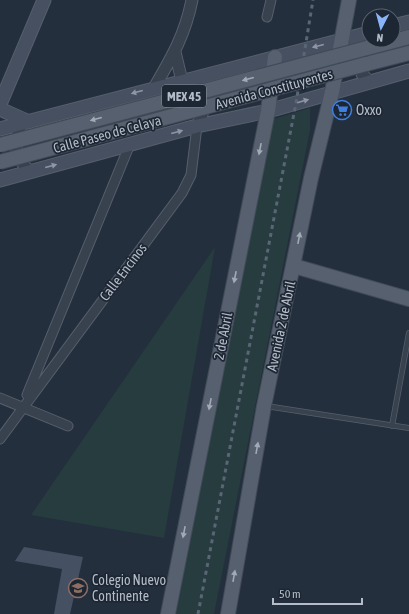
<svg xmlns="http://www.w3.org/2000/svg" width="409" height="614" font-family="'Asap Condensed',sans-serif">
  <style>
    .green { fill: #263c3f }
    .building { fill: #455162 }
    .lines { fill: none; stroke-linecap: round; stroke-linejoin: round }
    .service-casing { stroke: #565f6c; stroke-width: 6 }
    .minor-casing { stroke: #565f6c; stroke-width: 11 }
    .tertiary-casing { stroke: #565f6c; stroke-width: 13 }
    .secondary-casing { stroke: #565f6c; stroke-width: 15 }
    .primary-casing { stroke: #414a57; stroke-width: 16 }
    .service { stroke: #38414e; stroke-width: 4.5 }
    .minor { stroke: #38414e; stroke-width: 9 }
    .tertiary { stroke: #38414e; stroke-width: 11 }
    .secondary { stroke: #465061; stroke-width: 13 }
    .primary { stroke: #56606e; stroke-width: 14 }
    .rail { stroke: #5a6575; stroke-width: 3; stroke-dasharray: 4 4; stroke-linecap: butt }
    .primary-bridge-casing { stroke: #414a57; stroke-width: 16; stroke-linecap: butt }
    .primary-bridge { stroke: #56606e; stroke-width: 14 }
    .oneway { fill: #8e96a5 }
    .oneway2 { fill: #a1aab7 }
    .labels { text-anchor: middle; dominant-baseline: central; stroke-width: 3.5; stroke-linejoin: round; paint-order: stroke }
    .shield { fill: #1d2633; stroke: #878f9c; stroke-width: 1 }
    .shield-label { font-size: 13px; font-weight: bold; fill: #b4bcc9 }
    .street-label { font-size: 14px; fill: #b4bcc9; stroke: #1d2633 }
    .poi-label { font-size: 14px; fill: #b4bcc9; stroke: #1d2633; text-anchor: start }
  </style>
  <rect width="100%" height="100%" fill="#242f3e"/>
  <!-- green -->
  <path class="green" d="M310 108V130L214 614H176L270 120Z
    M215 247 164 538 31 515Z"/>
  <!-- building -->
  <path class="building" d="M24 547 83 557 70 614H54L62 569 15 561Z"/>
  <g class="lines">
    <!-- service casing -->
    <g class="service-casing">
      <path id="service" d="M266 406 409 428
        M392 426 409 333"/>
    </g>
    <!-- minor casing -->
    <g class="minor-casing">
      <path id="minor" d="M267 17 271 0
        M27 395 130 144
        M0 398 68 426
        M0 439 182 193 191 175 197 126"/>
    </g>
    <!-- tertiary casing -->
    <g class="tertiary-casing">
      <path id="tertiary" d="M366 43 361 58 362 74 370 82
        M175 52 182 81
        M190 79C206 92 207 108 197 126
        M154 88C172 57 185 35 192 0
        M22 123C13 143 14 156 30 172"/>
    </g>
    <!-- secondary casing -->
    <g class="secondary-casing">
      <path id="secondary" d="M393 26 409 22
        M0 104 44 0
        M0 109 29 122
        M0 129 369 33
        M0 180 197 126 268 111 409 71"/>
    </g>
    <!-- primary casing -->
    <g class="primary-casing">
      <path id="primary" d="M367 48 409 37
        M366 64 409 53
        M294 266 409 299
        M168 614 268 111 275 57
        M228 614 264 406 311 178 332 92 349 0"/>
    </g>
    <!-- service -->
    <use href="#service" class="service"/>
    <!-- minor -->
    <use href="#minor" class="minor"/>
    <!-- tertiary -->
    <use href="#tertiary" class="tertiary"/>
    <!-- secondary -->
    <use href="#secondary" class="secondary"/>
    <!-- primary -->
    <use href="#primary" class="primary"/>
    <!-- rail -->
    <path class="rail" d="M198 614 296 103 313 0"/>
    <!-- primary-bridge casing -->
    <g class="primary-bridge-casing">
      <path id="primary-bridge" d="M0 145 367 48
        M0 162 366 64"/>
    </g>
    <!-- primary-bridge -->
    <use href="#primary-bridge" class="primary-bridge"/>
  </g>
  <!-- one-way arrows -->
  <defs><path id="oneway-solid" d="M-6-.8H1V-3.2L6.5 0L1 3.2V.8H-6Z"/></defs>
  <g class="oneway">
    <use href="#oneway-solid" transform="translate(318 46) rotate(166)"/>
    <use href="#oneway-solid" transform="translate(137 92) rotate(165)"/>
    <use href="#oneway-solid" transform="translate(303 101) rotate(-16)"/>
    <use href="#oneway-solid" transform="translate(177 132) rotate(-15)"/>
    <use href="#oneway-solid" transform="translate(51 166) rotate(-15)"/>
  </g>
  <g class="oneway2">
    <use href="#oneway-solid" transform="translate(248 79) rotate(165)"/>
    <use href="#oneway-solid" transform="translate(96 119) rotate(165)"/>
    <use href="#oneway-solid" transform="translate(260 149) rotate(101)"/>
    <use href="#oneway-solid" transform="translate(299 238) rotate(-79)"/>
    <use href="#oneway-solid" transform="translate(235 277) rotate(101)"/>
    <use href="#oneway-solid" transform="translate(210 404) rotate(101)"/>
    <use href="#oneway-solid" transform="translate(257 448) rotate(-80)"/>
    <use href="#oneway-solid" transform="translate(184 532) rotate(101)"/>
    <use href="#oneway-solid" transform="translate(234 576) rotate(-80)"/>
  </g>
  <!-- icons -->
  <defs>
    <g id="supermarket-ring" transform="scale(1)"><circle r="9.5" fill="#1d2633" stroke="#3f7fe0" stroke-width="1.5"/><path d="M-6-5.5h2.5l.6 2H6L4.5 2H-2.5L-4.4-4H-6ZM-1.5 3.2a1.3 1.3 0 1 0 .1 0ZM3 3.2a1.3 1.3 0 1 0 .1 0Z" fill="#3f7fe0"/></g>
    <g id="school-ring" transform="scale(1)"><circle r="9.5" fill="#1d2633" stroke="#8d6e63" stroke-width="1.5"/><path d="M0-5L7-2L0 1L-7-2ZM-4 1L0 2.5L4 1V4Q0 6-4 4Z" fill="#8d6e63"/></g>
  </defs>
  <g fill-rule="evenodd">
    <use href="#supermarket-ring" x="342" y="110"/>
    <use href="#school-ring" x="78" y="588"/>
  </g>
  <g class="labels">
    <!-- shield labels -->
    <rect class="shield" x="162" y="85" width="44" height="22" rx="3"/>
    <g class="shield-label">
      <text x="184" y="96">MEX 45</text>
    </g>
    <!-- street labels -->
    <g class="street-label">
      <text transform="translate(274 89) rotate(-15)">Avenida Constituyentes</text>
      <text transform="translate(107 134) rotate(-15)">Calle Paseo de Celaya</text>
      <text transform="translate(123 272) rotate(-53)">Calle Encinos</text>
      <text transform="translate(281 326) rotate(-78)">Avenida 2 de Abril</text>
      <text transform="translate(223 336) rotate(-79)">2 de Abril</text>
    </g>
    <!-- poi labels -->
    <g class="poi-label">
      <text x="356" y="110">Oxxo</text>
      <text x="92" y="580">Colegio Nuevo<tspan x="92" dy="16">Continente</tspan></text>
    </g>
  </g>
  <!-- north arrow -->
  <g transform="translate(381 28) rotate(186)"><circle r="19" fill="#1d2633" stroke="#59626f"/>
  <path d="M0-3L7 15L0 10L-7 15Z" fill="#8ab4f8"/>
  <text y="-6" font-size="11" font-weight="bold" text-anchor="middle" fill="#b4bcc9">N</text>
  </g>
  <!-- scale -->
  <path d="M273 598v6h89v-6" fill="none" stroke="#b4bcc9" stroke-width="2"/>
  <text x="279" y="598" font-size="12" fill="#b4bcc9" stroke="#1d2633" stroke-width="3" paint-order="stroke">50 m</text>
</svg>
